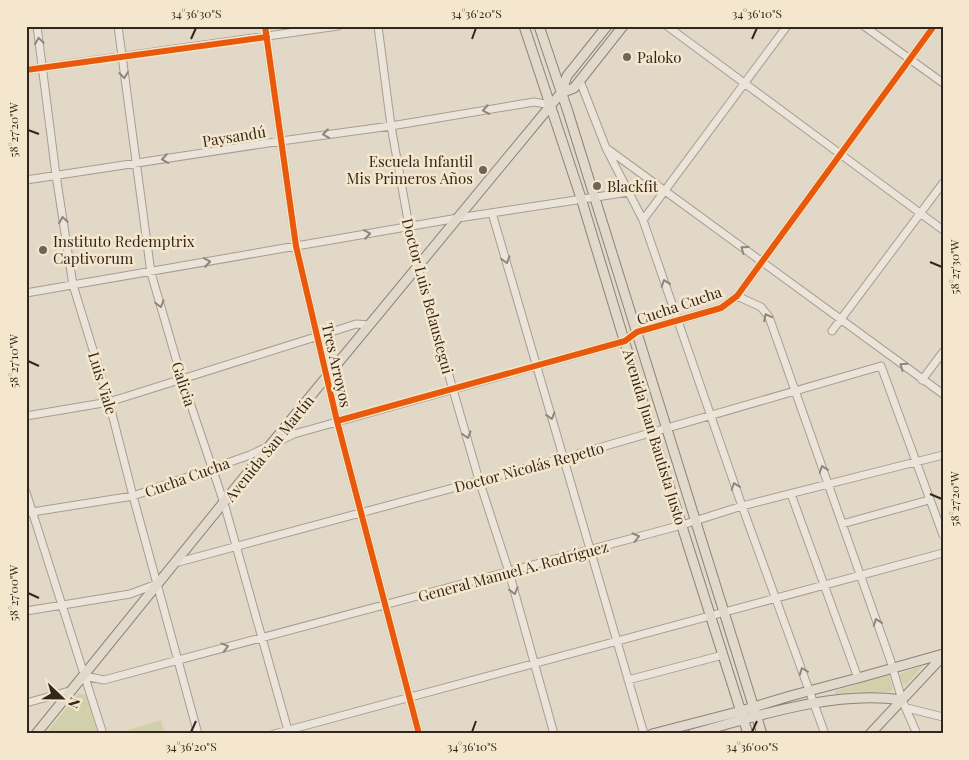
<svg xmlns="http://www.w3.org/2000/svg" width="969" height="760" font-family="'Playfair Display',serif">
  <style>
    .green { fill: #d2d0ab }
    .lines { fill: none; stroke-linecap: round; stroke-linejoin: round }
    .minor-casing { stroke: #a79e92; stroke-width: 9 }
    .major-casing { stroke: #8c8379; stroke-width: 11 }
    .minor { stroke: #eae4da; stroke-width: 7 }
    .major { stroke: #e1d9cb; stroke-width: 9 }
    .cycleway-casing { stroke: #f4e7cd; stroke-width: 9 }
    .cycleway { stroke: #e8590c; stroke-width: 6 }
    .oneway { stroke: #8e857b }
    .ticks { fill: none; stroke: #33261c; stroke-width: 2 }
    .poi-dot { fill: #706458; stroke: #f4e7cd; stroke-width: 2 }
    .labels { text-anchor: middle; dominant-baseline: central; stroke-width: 5; stroke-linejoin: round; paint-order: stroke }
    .poi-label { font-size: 15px; fill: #33261c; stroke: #f4e7cd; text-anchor: start }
    .street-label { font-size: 15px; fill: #33261c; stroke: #f4e7cd }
    .neatline { fill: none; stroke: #33261c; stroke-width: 2 }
    .ticks-label { font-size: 12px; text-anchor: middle; fill: #33261c }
  </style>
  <rect width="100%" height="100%" fill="#e2d8c8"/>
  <!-- green -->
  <path class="green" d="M923 666 906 685 903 684 899 675 901 673Z
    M887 674H889L893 688 892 691 865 694 856 692 835 694V691L854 686 861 681Z
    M79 693 86 695 98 734H45Z
    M161 720 165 734H119V733Z"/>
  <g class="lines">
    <!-- minor casing -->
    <g class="minor-casing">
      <path id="minor" d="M37 26 56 175 73 285 109 402 133 496 198 734
        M118 26 151 273 182 379 224 503 289 734
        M265 26 296 246 337 421 419 734
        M378 26 391 126 414 254 479 480 509 572 554 734
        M667 26 943 230
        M864 26 943 83
        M26 70 338 26
        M580 81 606 148 643 220 742 506 825 734
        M609 150 943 394
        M26 180 281 141 391 126 534 102 551 105
        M492 213 644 734
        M643 220 787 26
        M26 293 458 218 629 192
        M737 296 761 307 769 317 890 659 902 700 917 734
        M832 331 943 183
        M881 366 943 535
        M922 380 943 352
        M26 416 109 402 328 333 356 324 370 325
        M26 492 103 734
        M791 494 858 678
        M26 513 133 496 250 455 294 434 625 341 637 332 721 308 737 296 934 26
        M842 524 929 500
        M175 563 564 458 881 366
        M26 611 130 594 157 584
        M84 676 104 680 682 525 742 506 943 455
        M628 680 723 655
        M26 703 73 690
        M907 708 943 717
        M274 734 943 553"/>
    </g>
    <!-- major casing -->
    <g class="major-casing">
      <path id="major" d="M524 26 581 198 652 432 748 734
        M539 26 568 112 762 734
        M561 93 574 88 623 26
        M36 734 271 444 537 122 561 93 567 76 607 26
        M652 734 741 711 790 696 858 678 943 654
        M692 734C757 716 834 690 902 700
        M870 734 943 656"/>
    </g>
    <!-- minor -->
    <use href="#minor" class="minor"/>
    <!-- major -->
    <use href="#major" class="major"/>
    <!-- cycleway casing -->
    <g class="cycleway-casing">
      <path id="cycleway" d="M265 26 296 246 337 421 419 734
        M26 70 267 37
        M337 421 625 341 637 332 721 308 737 296 934 26"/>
    </g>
    <!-- cycleway -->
    <use href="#cycleway" class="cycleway"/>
  </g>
  <!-- one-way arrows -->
  <defs><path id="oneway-chevron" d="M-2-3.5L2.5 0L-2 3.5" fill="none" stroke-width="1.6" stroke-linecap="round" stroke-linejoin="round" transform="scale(1.25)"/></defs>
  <g class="oneway">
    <use href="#oneway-chevron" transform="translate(39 41) rotate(-98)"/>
    <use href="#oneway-chevron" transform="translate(124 75) rotate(83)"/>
    <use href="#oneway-chevron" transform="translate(486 110) rotate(170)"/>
    <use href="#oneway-chevron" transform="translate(326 134) rotate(172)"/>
    <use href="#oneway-chevron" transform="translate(165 159) rotate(171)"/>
    <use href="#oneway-chevron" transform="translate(63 220) rotate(-99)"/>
    <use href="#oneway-chevron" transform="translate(367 234) rotate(-10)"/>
    <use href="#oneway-chevron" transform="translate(744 249) rotate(-144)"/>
    <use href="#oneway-chevron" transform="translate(506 260) rotate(74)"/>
    <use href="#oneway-chevron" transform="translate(207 262) rotate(-10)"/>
    <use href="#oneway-chevron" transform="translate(665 283) rotate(-109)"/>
    <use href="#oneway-chevron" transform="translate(160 304) rotate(74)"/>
    <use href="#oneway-chevron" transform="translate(767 317) rotate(-118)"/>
    <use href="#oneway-chevron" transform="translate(903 366) rotate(-145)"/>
    <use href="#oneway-chevron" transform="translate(551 416) rotate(73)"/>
    <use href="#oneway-chevron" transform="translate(467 435) rotate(74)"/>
    <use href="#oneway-chevron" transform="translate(823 469) rotate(-109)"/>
    <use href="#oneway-chevron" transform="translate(735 486) rotate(-109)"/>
    <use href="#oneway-chevron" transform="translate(636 537) rotate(-14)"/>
    <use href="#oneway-chevron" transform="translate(514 591) rotate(75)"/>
    <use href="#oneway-chevron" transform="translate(877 622) rotate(-110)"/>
    <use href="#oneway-chevron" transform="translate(225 647) rotate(-15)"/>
    <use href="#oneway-chevron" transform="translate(803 671) rotate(-111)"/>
  </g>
  <!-- ticks -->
  <path class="ticks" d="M191 39 196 28M472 39 476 28M752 39 757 28M28 130 39 134M930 262 942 267M28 361 39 366M930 494 942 499M28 593 39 598M191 732 196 721M472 732 476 721M752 732 757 721"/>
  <!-- markers -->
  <g class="poi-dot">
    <circle cx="627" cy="57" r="5"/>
    <circle cx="483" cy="170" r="5"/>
    <circle cx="597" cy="186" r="5"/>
    <circle cx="43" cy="250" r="5"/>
  </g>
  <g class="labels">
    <!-- poi labels -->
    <g class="poi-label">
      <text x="637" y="57">Paloko</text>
      <text x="473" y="161" text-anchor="end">Escuela Infantil<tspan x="473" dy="17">Mis Primeros Años</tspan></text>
      <text x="607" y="186">Blackfit</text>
      <text x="53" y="241">Instituto Redemptrix<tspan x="53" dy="17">Captivorum</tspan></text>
    </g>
    <!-- street labels -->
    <g class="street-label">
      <text transform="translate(234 136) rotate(-9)">Paysandú</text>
      <text transform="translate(428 296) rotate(75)">Doctor Luis Belaustegui</text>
      <text transform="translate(679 305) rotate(-19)">Cucha Cucha</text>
      <text transform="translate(337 365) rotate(77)">Tres Arroyos</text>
      <text transform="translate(103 383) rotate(73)">Luis Viale</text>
      <text transform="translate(184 384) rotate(72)">Galicia</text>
      <text transform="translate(655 437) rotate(73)">Avenida Juan Bautista Justo</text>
      <text transform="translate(269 448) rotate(-51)">Avenida San Martín</text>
      <text transform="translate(529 467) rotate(-15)">Doctor Nicolás Repetto</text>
      <text transform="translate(187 477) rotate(-20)">Cucha Cucha</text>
      <text transform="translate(513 571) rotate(-15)">General Manuel A. Rodríguez</text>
    </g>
  </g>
  <!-- border -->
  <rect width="969" height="760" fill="none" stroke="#f4e7cd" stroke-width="55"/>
  <!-- north arrow -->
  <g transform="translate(62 698) rotate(112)" stroke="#f4e7cd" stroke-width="4" paint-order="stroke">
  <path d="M0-4L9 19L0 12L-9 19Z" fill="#33261c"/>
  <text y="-8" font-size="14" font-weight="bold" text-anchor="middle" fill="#33261c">N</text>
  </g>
  <rect x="28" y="28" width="914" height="704" class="neatline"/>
  <g class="ticks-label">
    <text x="196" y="18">34°36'30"S</text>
    <text x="476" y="18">34°36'20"S</text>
    <text x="757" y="18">34°36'10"S</text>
    <text transform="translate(14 130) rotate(-90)" y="4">58°27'20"W</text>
    <text transform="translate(955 267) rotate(-90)" y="4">58°27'30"W</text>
    <text transform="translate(14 361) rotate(-90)" y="4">58°27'10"W</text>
    <text transform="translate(955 499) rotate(-90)" y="4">58°27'20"W</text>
    <text transform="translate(14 593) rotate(-90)" y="4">58°27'00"W</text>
    <text x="191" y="751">34°36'20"S</text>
    <text x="472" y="751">34°36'10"S</text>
    <text x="752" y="751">34°36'00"S</text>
  </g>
</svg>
